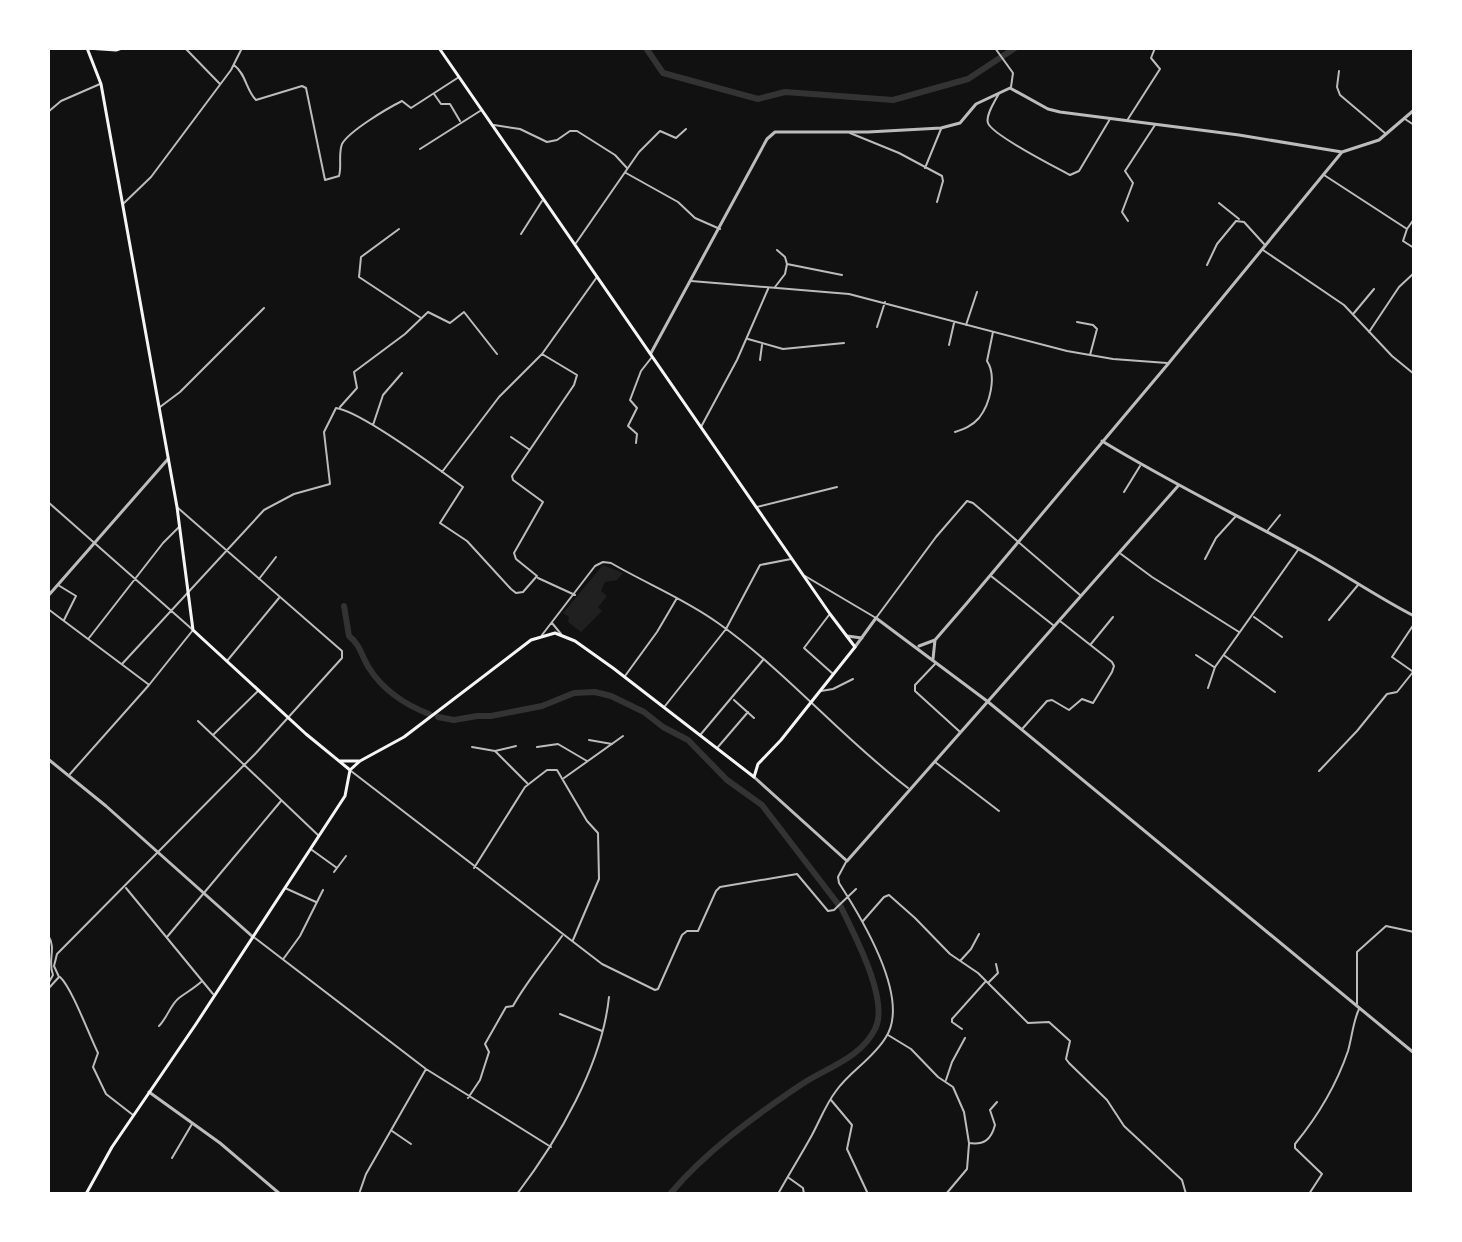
<svg xmlns="http://www.w3.org/2000/svg" width="1462" height="1242" font-family="'Nunito Sans',sans-serif">
  <style>
    .green { fill: #202020 }
    .lines { fill: none; stroke-linecap: round; stroke-linejoin: round }
    .river { stroke: #333; stroke-width: 6 }
    .minor { stroke: #bcbcbc; stroke-width: 2 }
    .tertiary { stroke: #bcbcbc; stroke-width: 3 }
    .secondary { stroke: #f5f5f5; stroke-width: 3 }
  </style>
  <rect width="100%" height="100%" fill="#111"/>
  <!-- green -->
  <path class="green" d="M603 565 623 573 617 580 605 582 601 591 607 596 598 607 602 611 581 632 568 622 569 617 563 613Z"/>
  <g class="lines">
    <!-- river -->
    <path class="river" d="M646 48 663 73 758 99 785 92 893 100 968 79 1015 48
      M344 606 349 636C360 644 362 657 369 668 383 690 406 705 429 714
      M438 717 454 720 477 716H491L542 706 574 693 595 692 611 696 644 712 663 727 688 740 727 780 762 805 838 904
      M670 1194C706 1151 756 1115 802 1084 826 1068 861 1058 875 1029 890 1001 854 934 841 907"/>
    <!-- minor -->
    <path class="minor" d="M185 48 220 84
      M995 48 1013 73 1011 87
      M234 65C246 74 246 90 256 100L302 86 306 88 325 180 339 176C342 166 338 155 342 144 349 131 388 108 402 101L411 108 459 77
      M1339 71 1337 87 1340 95 1386 134
      M999 93C996 100 985 115 988 123 992 135 1055 167 1070 175L1079 171 1110 119
      M434 94 441 104H450L460 121
      M48 112 61 101 100 84
      M1128 119 1160 69 1151 58 1155 48
      M1405 119 1414 125
      M494 125 520 129 547 142 557 140 570 131H577L615 155 627 168
      M850 133 899 153 942 176 943 181 937 202
      M420 149 480 111
      M925 168 941 129
      M626 173 678 202 695 218 720 229
      M1324 175 1407 229 1414 219
      M1219 203 1239 219
      M123 204 151 177 231 70 242 48
      M1128 221 1122 212 1133 183 1125 171 1155 125
      M399 229 361 257 359 277 421 318
      M1407 229 1403 241 1414 248
      M521 234 542 201
      M576 243 639 152 660 131 676 138 686 129
      M777 250 785 257 787 264
      M1263 250 1344 305 1392 356 1414 374
      M1207 265 1217 244 1236 221 1244 222 1264 244
      M691 281 849 294 1067 351 1113 359 1167 363
      M775 287 785 274 787 264 842 275
      M1354 313 1374 289
      M1077 322 1093 325 1097 329 1090 355
      M966 325 977 292
      M877 327 885 302
      M1369 332 1399 287 1414 273
      M748 339 783 349 844 343
      M949 345 954 323
      M760 360 762 345
      M160 407 180 392 264 308
      M340 407 357 388 354 372 405 334 428 312 450 323 464 312 497 354
      M373 425 383 395 402 373
      M701 427 737 360 768 289
      M955 432C964 429 972 426 979 418 990 404 997 376 987 361L993 332
      M511 437 530 450
      M636 443 637 434 628 426 637 408 630 400 641 371 652 357
      M442 472 499 397 542 354 597 277
      M1124 492 1140 466
      M48 502 193 630 149 685 70 774
      M757 507 837 487
      M1268 530 1280 515
      M1121 554 1152 577 1239 632
      M1205 559 1216 538 1236 516
      M805 576 876 618 936 537 967 501 973 503 1080 595
      M991 576 1053 625
      M538 578 575 595
      M259 579 276 557
      M58 585 76 596 64 620
      M48 609 148 684
      M829 615 804 648 832 673
      M1254 617 1282 637
      M1329 620 1358 585
      M552 623 561 634
      M542 635 595 566 603 562 611 563C647 584 685 599 718 623 787 672 841 737 908 788
      M89 638 163 543 179 527
      M1091 644 1113 617
      M1196 655 1214 667
      M1225 656 1275 692
      M227 661 279 598
      M122 664 264 510 294 494 330 484 324 432 336 408C360 411 440 470 463 487L440 523 467 541 511 589 516 593 523 592 537 576 516 559 514 553 543 502 513 480 512 476 574 385 577 375 542 354
      M935 664 915 685V691L959 731
      M1412 671 1392 657 1414 624
      M625 676 657 632 677 598
      M1208 688 1215 667 1298 550
      M821 691 833 689 853 679
      M734 700 754 718
      M665 706 726 629 760 565 791 559
      M198 721 319 836
      M1023 728 1047 701 1052 700 1069 710 1082 699 1093 703 1112 672 1114 666 1112 662 1060 621
      M214 734 258 691
      M701 734 763 660
      M589 740 612 744
      M472 747 495 751 516 746
      M537 747 558 744 587 761
      M718 747 748 712
      M495 751 527 783
      M935 762 999 811
      M351 771 602 964 655 990 658 989 682 935 687 931H698L716 891 720 887 797 874 828 911 834 910 856 889
      M1319 771 1357 731 1387 694 1397 692 1413 672
      M564 778 623 736
      M312 850 337 868
      M474 868 525 787 547 770H557L587 821 598 833 599 879 573 940
      M334 872 346 856
      M126 888 213 994
      M285 888 316 902
      M863 921 884 897 889 895 915 918 950 954 978 973 1028 1023 1049 1022 1070 1041 1066 1059 1069 1063 1107 1100 1124 1126 1182 1180 1186 1194
      M48 935C57 949 47 960 53 975L48 984
      M167 937 281 801
      M255 938 426 1069 551 1147
      M284 958 300 936 323 890
      M961 960 971 949 979 934
      M60 977C72 988 89 1035 98 1053L93 1067 106 1094 133 1115
      M989 982 998 973 996 964
      M48 989 59 977 54 966 57 954 256 753 342 658V651L178 508
      M1357 1004V952L1386 926 1414 932
      M560 1014 602 1031
      M159 1026C167 1018 171 1004 179 998 187 992 193 989 201 982
      M962 1029 952 1022V1019L986 981
      M888 1035 911 1049 938 1077 953 1087 964 1112 969 1143C984 1145 991 1140 995 1125L990 1110 997 1102
      M946 1080 952 1062 965 1038
      M468 1098 480 1080 489 1052 485 1044 506 1007 513 1006C527 981 545 960 562 936
      M831 1100 852 1125 847 1149 868 1194
      M392 1131 411 1144
      M172 1158 192 1124
      M789 1178 803 1188 804 1194
      M359 1194 366 1174 426 1069
      M517 1194C558 1140 602 1065 609 997
      M778 1194C789 1174 801 1155 812 1135 820 1120 826 1104 836 1091 850 1071 873 1059 886 1037 911 998 861 917 839 883L838 877 846 862
      M946 1194 967 1169 969 1144
      M1309 1194 1322 1174 1295 1148V1144C1318 1116 1336 1086 1348 1051 1352 1037 1353 1022 1359 1009"/>
    <!-- tertiary -->
    <path class="tertiary" d="M651 353 767 139 775 132H868L941 128 960 123 976 104 1010 88 1048 109 1060 112 1239 135 1342 152 1379 140 1414 110
      M1102 441C1169 482 1239 516 1308 554 1344 574 1377 597 1414 616
      M48 596 168 459
      M847 636 862 638
      M919 646 935 640 967 603 1168 364 1342 152
      M855 647 876 618 987 701 1414 1053
      M933 659 935 640
      M48 759 106 806 253 937
      M754 777 847 861 1178 486
      M149 1092 220 1143 280 1194"/>
    <!-- secondary -->
    <path class="secondary" d="M87 48 101 84 177 507 193 630 306 734 350 770
      M87 48 116 50 122 48
      M340 761H360
      M86 1194 112 1147 196 1024 345 796 350 770 360 761 404 737 531 640 555 633 575 641 613 668 754 777 758 764 781 740 855 647 830 614 439 48"/>
  </g>
  <!-- border -->
  <rect width="1462" height="1242" fill="none" stroke="#ffffff" stroke-width="100"/>
</svg>
